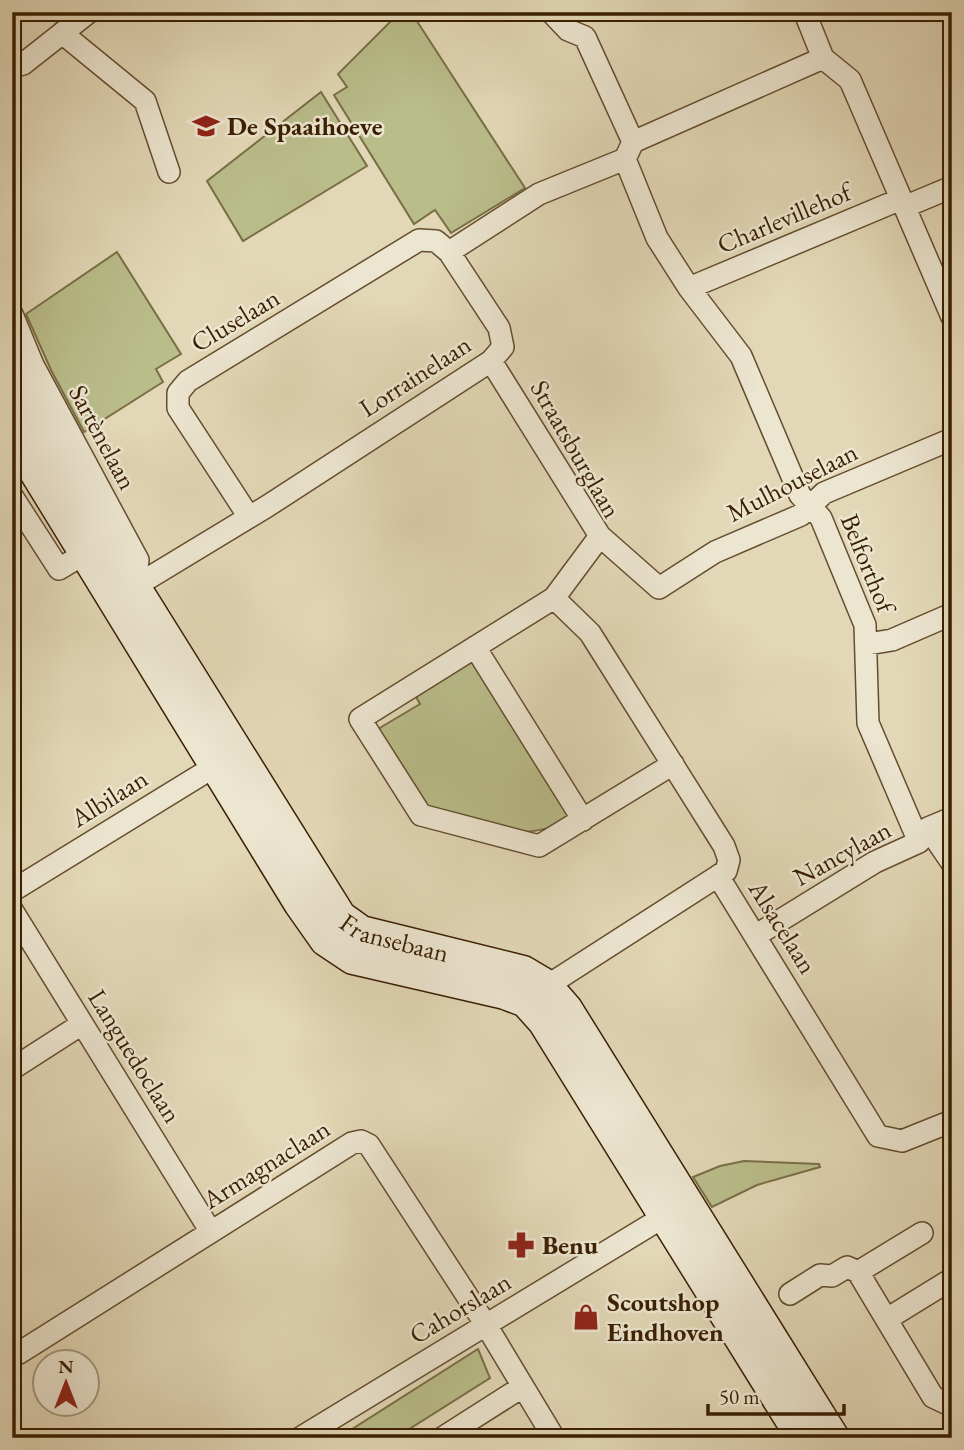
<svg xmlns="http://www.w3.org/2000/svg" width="964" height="1450" font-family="'EB Garamond',serif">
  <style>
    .green { fill: #b9bd8a; stroke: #7a6e46; stroke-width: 2 }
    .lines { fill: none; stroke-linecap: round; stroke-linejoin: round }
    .street-casing { stroke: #644d2e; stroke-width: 24 }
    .secondary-casing { stroke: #3a1f01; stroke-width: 35 }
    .street { stroke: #ece5d0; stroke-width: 21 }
    .secondary { stroke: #ece5d0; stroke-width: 32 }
    .labels { text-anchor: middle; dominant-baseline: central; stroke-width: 5; stroke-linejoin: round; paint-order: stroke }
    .poi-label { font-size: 26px; font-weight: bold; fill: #3a1f01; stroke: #ece5d0; text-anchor: start }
    .street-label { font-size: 26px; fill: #3a1f01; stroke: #ece5d0 }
  </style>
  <rect width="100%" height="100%" fill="#e2d7b6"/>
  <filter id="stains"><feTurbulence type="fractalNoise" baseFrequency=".00286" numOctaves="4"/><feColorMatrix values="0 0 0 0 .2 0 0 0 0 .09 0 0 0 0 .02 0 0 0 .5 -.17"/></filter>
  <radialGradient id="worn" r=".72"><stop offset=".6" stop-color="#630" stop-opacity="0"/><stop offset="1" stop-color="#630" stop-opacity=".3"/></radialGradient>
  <!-- green -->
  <path class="green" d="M400 12H411L525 188 451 233 435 210 414 224 334 95 347 87 338 74Z
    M321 92 367 166 243 241 207 181Z
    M117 252 181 354 156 369 163 382 84 432 51 370 26 314Z
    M471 660 572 817C525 847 480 824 430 813L378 729 420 704 415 695Z
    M744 1161 819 1164 820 1167 757 1185 712 1207 693 1177 720 1166Z
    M478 1349 490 1378 395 1438H338Z"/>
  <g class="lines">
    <!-- street casing -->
    <g class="street-casing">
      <path id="street" d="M551 12 568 30 585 37 633 142
        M807 18 823 58 850 80 952 317
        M62 33 145 101 169 172
        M12 67 23 64 89 12
        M625 159 657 238 689 288 741 356 800 495 821 518 865 625 868 723 919 842
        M904 207 952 187
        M689 288 901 199
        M12 314 33 365 138 560 134 587
        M491 361 600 536 659 588 715 552 801 515 824 493 952 439
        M12 496 59 569 84 554
        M249 517 178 408V393L188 381 419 240 436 241 449 252
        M600 536 554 598 360 719 421 815 539 846 673 764
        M124 593 266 507 491 361 503 347 499 328 449 252 539 194 625 159 633 142 823 58
        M554 598 590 633 724 846 729 860 726 871 718 876
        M868 644 892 640 952 614
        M475 647 583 820
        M928 828 952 863
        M12 891 225 760
        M12 910 211 1232
        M755 936 875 862 919 842 928 828 952 818
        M536 993 718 876 878 1136 902 1141 952 1121
        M12 1069 82 1024
        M858 1272 933 1397 952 1406
        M790 1294 820 1275 832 1276 847 1267 858 1272 922 1233
        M887 1319 947 1282
        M12 1353H19L352 1143 361 1141 369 1145 486 1325 554 1438
        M300 1438 675 1210
        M442 1438 522 1387"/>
    </g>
    <!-- secondary casing -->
    <g class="secondary-casing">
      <g id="secondary">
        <path id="s1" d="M12 372 37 422 134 587 340 917 361 932 523 972 545 985 566 1009 833 1438"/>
        <path d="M12 433 300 903 326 940 353 958 505 993 526 1001 544 1021 803 1438"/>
      </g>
    </g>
    <!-- street -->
    <use href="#street" class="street"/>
    <!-- secondary -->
    <use href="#secondary" class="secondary"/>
  </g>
  <!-- icons -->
  <defs>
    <g id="school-bare" transform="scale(2.1)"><path d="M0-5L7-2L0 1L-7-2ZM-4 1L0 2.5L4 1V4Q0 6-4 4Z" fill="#8f2418" stroke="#ece5d0" stroke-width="2.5" paint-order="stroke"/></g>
    <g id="pharmacy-bare" transform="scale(2.1)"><path d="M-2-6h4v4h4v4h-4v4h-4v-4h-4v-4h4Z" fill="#8f2418" stroke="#ece5d0" stroke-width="2.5" paint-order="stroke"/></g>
    <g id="shop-bare" transform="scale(2.1)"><path d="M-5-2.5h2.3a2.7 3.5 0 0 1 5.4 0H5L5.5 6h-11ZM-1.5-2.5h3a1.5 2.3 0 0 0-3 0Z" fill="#8f2418" stroke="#ece5d0" stroke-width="2.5" paint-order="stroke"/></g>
  </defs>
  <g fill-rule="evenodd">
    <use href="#school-bare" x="206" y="126"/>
    <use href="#pharmacy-bare" x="521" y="1245"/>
    <use href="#shop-bare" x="586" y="1317"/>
  </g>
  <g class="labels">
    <!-- poi labels -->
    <g class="poi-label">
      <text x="227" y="126">De Spaaihoeve</text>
      <text x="542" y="1245">Benu</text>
      <text x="607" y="1302">Scoutshop<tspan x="607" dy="30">Eindhoven</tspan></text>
    </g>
    <!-- street labels -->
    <g class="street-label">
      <text transform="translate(784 218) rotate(-23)">Charlevillehof</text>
      <text transform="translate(235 320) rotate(-31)">Cluselaan</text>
      <text transform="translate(415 376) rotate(-33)">Lorrainelaan</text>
      <text transform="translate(103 437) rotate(62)">Sartènelaan</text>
      <text transform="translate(576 449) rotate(60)">Straatsburglaan</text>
      <text transform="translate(792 482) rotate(-27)">Mulhouselaan</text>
      <text transform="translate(868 563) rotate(68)">Belforthof</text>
      <text transform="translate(109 798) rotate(-32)">Albilaan</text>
      <text transform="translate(842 853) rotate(-29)">Nancylaan</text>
      <text transform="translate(783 927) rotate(58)">Alsacelaan</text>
      <text stroke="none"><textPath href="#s1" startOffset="696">Fransebaan</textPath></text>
      <text transform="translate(135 1056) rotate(58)">Languedoclaan</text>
      <text transform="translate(266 1164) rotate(-32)">Armagnaclaan</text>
      <text transform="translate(460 1308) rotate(-31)">Cahorslaan</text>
    </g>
  </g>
  <!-- margin -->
  <rect width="964" height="1450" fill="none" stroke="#e2d7b6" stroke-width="42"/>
  <rect x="14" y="14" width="936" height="1422" fill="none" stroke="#3a1f01" stroke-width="3.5"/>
  <rect x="21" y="21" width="922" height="1408" fill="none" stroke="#3a1f01" stroke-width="2"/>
  <!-- north arrow -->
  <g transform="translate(66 1383)"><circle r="33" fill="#ece5d0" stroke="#a5967d" stroke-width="2"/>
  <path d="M0-5L12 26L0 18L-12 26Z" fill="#8f2418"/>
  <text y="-10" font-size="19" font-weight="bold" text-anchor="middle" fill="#3a1f01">N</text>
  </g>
  <!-- scale -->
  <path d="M708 1404v10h136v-10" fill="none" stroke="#3a1f01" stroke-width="3.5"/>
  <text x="719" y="1404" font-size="21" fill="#3a1f01" stroke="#ece5d0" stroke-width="5" paint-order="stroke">50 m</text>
  <rect width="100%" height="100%" filter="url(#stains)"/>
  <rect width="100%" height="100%" fill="url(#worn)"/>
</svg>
